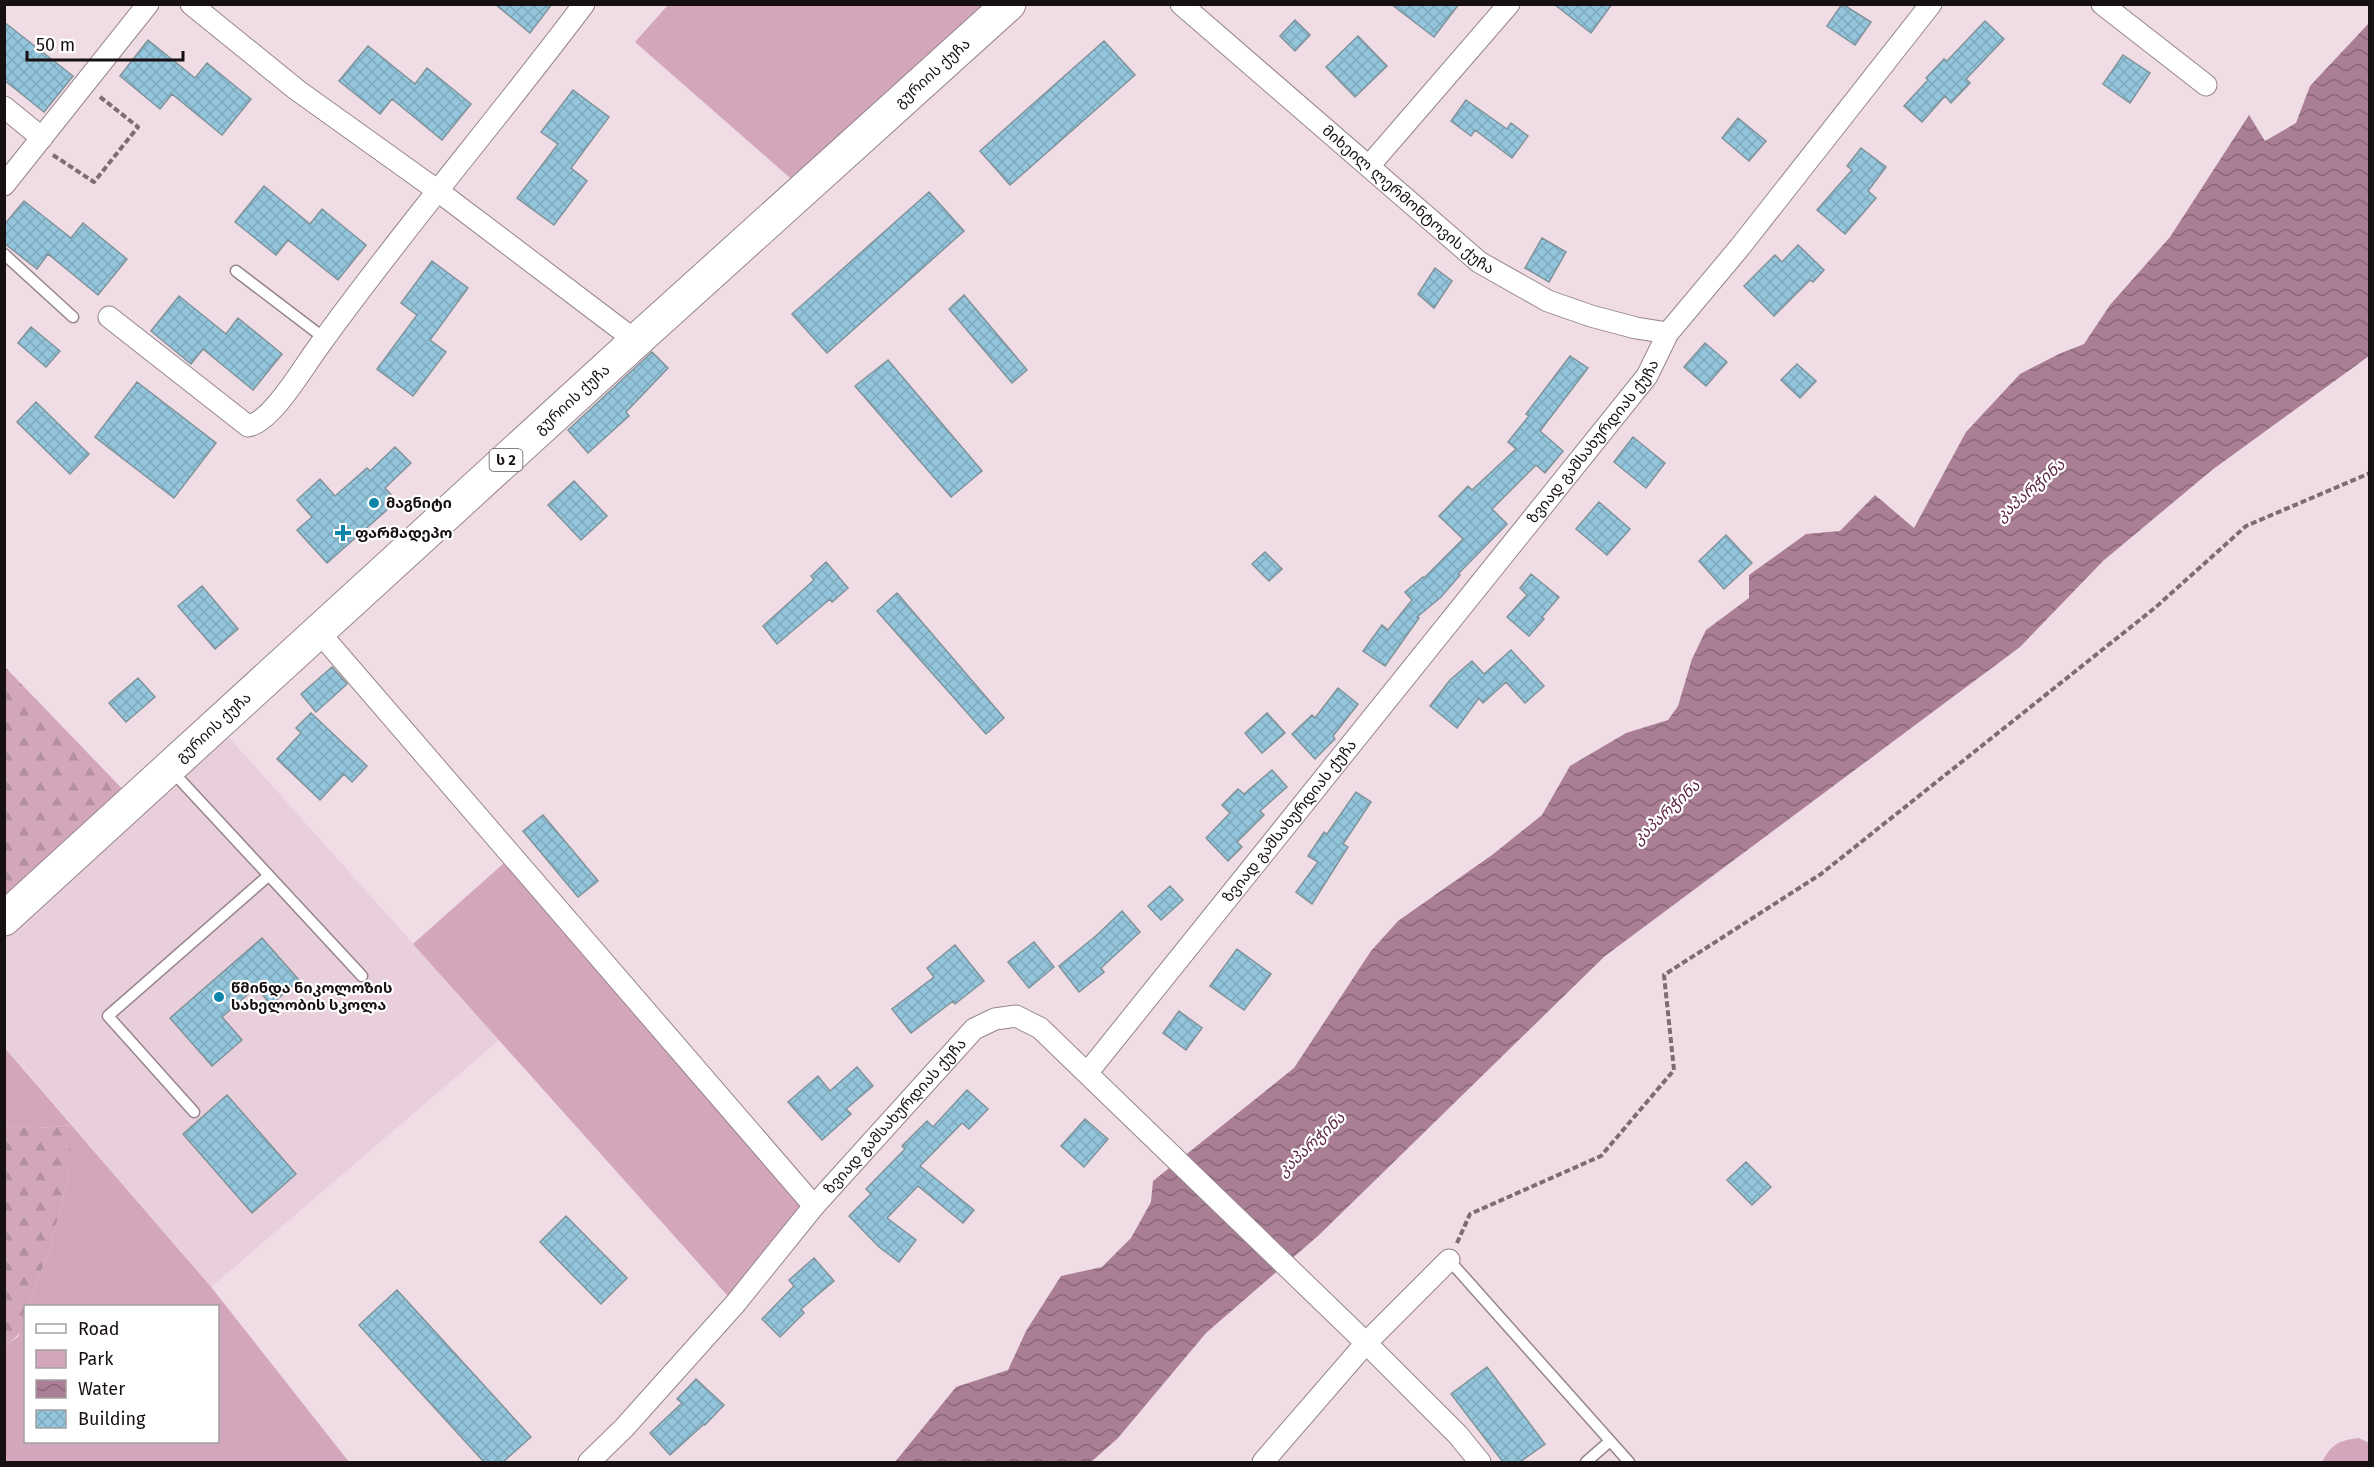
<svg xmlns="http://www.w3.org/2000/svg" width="2374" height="1467" font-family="'Fira Sans','Noto Sans Georgian',sans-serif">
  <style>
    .built { fill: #e9cedb }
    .green { fill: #d3a6bc }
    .forest { fill: url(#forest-firs) }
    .water { fill: url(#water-waves) }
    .building { fill: url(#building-cross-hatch); stroke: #80929a; stroke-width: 1.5 }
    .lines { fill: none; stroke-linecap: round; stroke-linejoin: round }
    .lane-casing { stroke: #97858e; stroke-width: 13 }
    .street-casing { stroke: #97858e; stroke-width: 23 }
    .highway-casing { stroke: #97858e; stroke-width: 35 }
    .path { stroke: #7a6d73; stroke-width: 4; stroke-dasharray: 6 3; stroke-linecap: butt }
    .lane { stroke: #fff; stroke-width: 10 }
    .street { stroke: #fff; stroke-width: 21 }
    .highway { stroke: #fff; stroke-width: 33 }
    .poi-dot { fill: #0c85aa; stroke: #fff; stroke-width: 2 }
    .labels { text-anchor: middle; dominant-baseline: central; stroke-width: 4.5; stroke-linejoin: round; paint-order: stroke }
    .shield { fill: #fff; stroke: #5d585a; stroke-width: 1.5 }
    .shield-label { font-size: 14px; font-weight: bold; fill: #171013 }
    .street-label { font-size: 15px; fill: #171013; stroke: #fff }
    .poi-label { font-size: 15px; font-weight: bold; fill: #171013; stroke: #fff; text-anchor: start }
    .water-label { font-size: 16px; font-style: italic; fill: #5e2545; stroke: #fff }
  </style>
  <defs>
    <pattern id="forest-firs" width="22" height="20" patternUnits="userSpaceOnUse" patternTransform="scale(1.5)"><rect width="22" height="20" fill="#d3a6bc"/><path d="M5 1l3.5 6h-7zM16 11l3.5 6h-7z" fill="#b48ea1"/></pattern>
    <pattern id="water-waves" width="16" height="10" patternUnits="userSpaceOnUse" patternTransform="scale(1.5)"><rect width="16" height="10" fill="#aa7f95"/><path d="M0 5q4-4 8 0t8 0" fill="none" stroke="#896778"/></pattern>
    <pattern id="building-cross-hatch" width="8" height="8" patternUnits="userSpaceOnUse" patternTransform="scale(1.5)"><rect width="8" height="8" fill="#93c6dc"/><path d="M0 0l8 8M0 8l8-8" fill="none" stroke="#7ea9bc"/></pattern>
  </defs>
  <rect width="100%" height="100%" fill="#efdce5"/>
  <!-- built -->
  <path class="built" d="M216 723 499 1040 211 1287 5 1047V919Z"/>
  <!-- green -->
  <path class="green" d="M1003 4 805 191 635 42 668 5Z
    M512 856 814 1206 735 1304 413 944Z
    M4 1047 211 1287 349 1462H5V1345L18 1337 25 1317 26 1442H218V1306H29L51 1244 68 1179 71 1125C49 1127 26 1131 5 1124Z
    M2359 1438 2369 1443V1462H2322C2331 1445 2339 1440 2359 1438Z"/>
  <!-- forest -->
  <path class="forest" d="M5 667 133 800 5 919Z
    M5 1124C26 1131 50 1127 72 1125L68 1179 51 1244 29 1306H26C26 1327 21 1335 5 1345Z"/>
  <!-- water -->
  <path class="water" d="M2369 23V356L2212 470 2103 561 2020 647 1605 956 1319 1235 1206 1333 1118 1438 1091 1462H895L956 1387 1008 1370 1026 1331 1061 1276 1102 1267 1131 1238 1151 1202 1153 1181 1294 1068 1371 951 1398 921 1492 855 1542 815 1570 766 1626 733 1668 720 1678 706 1692 659 1706 630 1749 598V575L1806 534 1840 531 1875 495 1914 528 1966 432 2020 374 2059 354 2084 344 2110 305 2170 237 2249 115 2265 141 2296 123 2310 86Z"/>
  <!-- building -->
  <path class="building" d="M495 4H552L530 33Z
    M1391 4H1459L1434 37Z
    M1554 4H1612L1591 33Z
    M1842 4 1871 22 1855 45 1827 26Z
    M1295 20 1310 35 1295 51 1280 36Z
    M1985 21 2004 39 1966 79 1970 83 1951 103 1945 96 1922 122 1904 106 1928 80 1926 78 1944 59 1947 61Z
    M4 22 73 76 44 112 4 80Z
    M1358 36 1387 66 1355 97 1326 67Z
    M148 40 195 78 207 63 251 99 222 135 172 94 160 109 120 76Z
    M1104 41 1135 75 1010 185 980 151Z
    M368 46 415 84 427 68 471 104 442 140 392 99 380 114 339 81Z
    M2123 55 2150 73 2130 103 2103 84Z
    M573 90 609 117 571 168 587 181 554 225 517 198 558 144 541 132Z
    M1466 100 1507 129 1511 123 1528 136 1512 158 1475 130 1471 136 1451 121Z
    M1738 118 1766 141 1749 161 1722 138Z
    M1861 148 1886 167 1868 191 1876 198 1845 234 1817 210 1852 170 1847 166Z
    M264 186 310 224 322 209 366 245 338 280 288 240 276 255 235 222Z
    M929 192 964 231 827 353 792 314Z
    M24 201 71 238 83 223 127 259 98 295 48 254 37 269 4 243V225Z
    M1542 238 1566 252 1549 282 1525 268Z
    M1798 245 1824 270 1813 282 1810 280 1774 316 1744 286 1775 255 1782 262Z
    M432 261 468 288 430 340 446 352 413 396 377 369 417 315 401 303Z
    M1435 268 1452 281 1434 308 1418 294Z
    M964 295 1027 370 1012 383 949 309Z
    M179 296 226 334 238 318 282 354 253 390 203 349 191 364 151 331Z
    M31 327 60 351 46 367 18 343Z
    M1705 343 1727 362 1706 386 1684 367Z
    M652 352 668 368 626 412 629 416 588 453 568 430Z
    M1570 356 1588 368 1540 431 1563 451 1545 473 1536 465 1492 509 1507 524 1458 574 1460 575 1441 597 1417 617 1419 618 1385 666 1363 651 1382 625 1388 630 1412 600 1405 592 1423 577 1424 578 1463 539 1439 516 1468 486 1472 490 1516 449 1508 442 1529 416 1526 414Z
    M888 360 982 471 951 497 855 386Z
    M1797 364 1816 381 1800 398 1781 380Z
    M137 382 216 443 174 498 95 437Z
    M36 402 89 454 70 474 17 422Z
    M1633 437 1665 463 1646 488 1614 462Z
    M395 447 411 463 385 488 397 501 327 563 297 530 312 517 297 500 320 479 335 496 367 468 370 471Z
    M574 481 607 516 581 540 548 505Z
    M1599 502 1630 529 1607 555 1576 529Z
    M1726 535 1752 563 1724 589 1699 561Z
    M1265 552 1282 569 1269 581 1252 564Z
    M826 562 848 588 832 602 830 599 777 644 763 626 814 580 811 576Z
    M1531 574 1559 597 1542 617 1544 619 1529 636 1507 617 1527 595 1520 588Z
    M202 586 238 629 215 649 178 606Z
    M897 593 1004 718 986 734 877 611Z
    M1511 650 1544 686 1525 703 1506 682 1483 703 1479 698 1457 728 1430 706 1450 680 1472 661 1484 674Z
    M332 667 347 684 316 712 301 694Z
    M138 678 155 697 126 722 109 703Z
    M1338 688 1358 704 1333 736 1335 739 1315 759 1292 734 1312 715 1315 718Z
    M311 713 367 766 352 782 344 774 320 800 277 759 301 733 296 728Z
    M1267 713 1285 733 1262 753 1245 733Z
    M1272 770 1287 787 1260 811 1264 815 1237 842 1242 847 1228 861 1206 838 1230 813 1222 805 1238 789 1244 794Z
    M1356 792 1371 802 1343 844 1348 847 1312 904 1296 892 1318 862 1308 856 1324 832 1327 834Z
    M543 815 598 881 578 897 523 831Z
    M1170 886 1183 900 1161 920 1148 906Z
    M1122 911 1140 932 1101 968 1104 972 1079 992 1059 966 1097 935Z
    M262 938 299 980 271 1005 256 987 222 1017 242 1040 212 1066 170 1018Z
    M1034 942 1054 967 1029 988 1008 962Z
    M955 945 984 981 955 1004 953 1001 911 1033 892 1009 934 977 927 968Z
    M1237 949 1271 974 1244 1010 1210 986Z
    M1179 1011 1202 1028 1186 1050 1163 1033Z
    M857 1067 873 1086 846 1109 851 1114 822 1140 788 1102 818 1076 830 1091Z
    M967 1090 988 1109 969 1129 962 1123 920 1166 974 1210 963 1223 918 1186 887 1218 916 1240 899 1262 879 1247 849 1216 871 1194 866 1189 905 1149 902 1146 927 1121 933 1127Z
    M227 1095 296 1174 252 1213 183 1134Z
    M1085 1119 1108 1139 1084 1167 1061 1146Z
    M1746 1162 1771 1187 1752 1205 1727 1180Z
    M566 1216 627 1278 601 1304 540 1242Z
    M814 1258 834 1281 801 1309 804 1313 780 1337 762 1319 794 1286 789 1280Z
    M397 1290 531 1437 503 1462H484L359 1325Z
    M1487 1367 1545 1444 1520 1462H1503L1451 1394Z
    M696 1379 724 1405 705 1425 704 1424 670 1455 650 1433 682 1403 677 1399Z"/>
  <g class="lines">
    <!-- lane casing -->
    <g class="lane-casing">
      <path id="lane" d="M4 254 73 317
        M236 271 324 338
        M171 770 362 976
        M194 1112 108 1016 268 876
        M1449 1260 1629 1462
        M1586 1462 1610 1441"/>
    </g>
    <!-- street casing -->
    <g class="street-casing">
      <g id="street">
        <path d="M191 4 297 90 438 191 636 341"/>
        <path id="s1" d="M1181 4 1479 262 1548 301 1591 316 1636 328 1668 333"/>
        <path d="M2102 4 2206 85"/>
        <path d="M4 107 42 138"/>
        <path d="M1369 166 1509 4"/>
        <path d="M4 185 148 4"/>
        <path d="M109 317 248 426C272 422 304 366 319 346 403 229 497 120 584 4"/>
        <path d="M318 631 814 1206"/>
        <path id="s2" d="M1088 1072 1647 376 1668 333 1740 247 1931 4"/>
        <path id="s3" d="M589 1462 624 1428 735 1304 814 1206 974 1029 995 1019 1016 1016 1040 1028 1366 1343 1458 1435 1480 1462"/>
        <path d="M1263 1462 1366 1343 1449 1260"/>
      </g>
    </g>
    <!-- highway casing -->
    <g class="highway-casing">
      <g id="highway">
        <path id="s4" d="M4 919 636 341 1009 4"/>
      </g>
    </g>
    <!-- path -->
    <path class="path" d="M53 155 94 182 138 127 99 96
      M1457 1243 1470 1214 1601 1156 1674 1070 1664 975 1821 874 2156 607 2246 526 2370 473"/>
    <!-- lane -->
    <use href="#lane" class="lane"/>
    <!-- street -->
    <use href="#street" class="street"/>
    <!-- highway -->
    <use href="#highway" class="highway"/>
  </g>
  <!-- markers -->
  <g class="poi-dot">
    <circle cx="374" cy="503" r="6"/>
    <path d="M340 524h6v6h6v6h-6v6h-6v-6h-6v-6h6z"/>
    <circle cx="219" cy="997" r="6"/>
  </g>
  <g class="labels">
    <!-- shield labels -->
    <rect class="shield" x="489.5" y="449" width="33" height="22" rx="4.5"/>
    <g class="shield-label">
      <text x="506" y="460">ს 2</text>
    </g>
    <!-- street labels -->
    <g class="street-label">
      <text stroke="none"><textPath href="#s4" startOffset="1256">გურიის ქუჩა</textPath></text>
      <text stroke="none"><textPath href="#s1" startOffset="300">მიხეილ ლერმონტოვის ქუჩა</textPath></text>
      <text stroke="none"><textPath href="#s4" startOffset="770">გურიის ქუჩა</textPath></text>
      <text stroke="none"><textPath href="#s2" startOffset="808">ზვიად გამსახურდიას ქუჩა</textPath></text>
      <text stroke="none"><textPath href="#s4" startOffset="284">გურიის ქუჩა</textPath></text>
      <text stroke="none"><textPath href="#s2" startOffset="322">ზვიად გამსახურდიას ქუჩა</textPath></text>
      <text stroke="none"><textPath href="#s3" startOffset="462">ზვიად გამსახურდიას ქუჩა</textPath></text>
    </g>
    <!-- poi labels -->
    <g class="poi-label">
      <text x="386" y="503">მაგნიტი</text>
      <text x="355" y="533">ფარმადეპო</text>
      <text x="231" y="988">წმინდა ნიკოლოზის<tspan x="231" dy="17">სახელობის სკოლა</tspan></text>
    </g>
    <!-- water labels -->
    <g class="water-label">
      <text transform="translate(2030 490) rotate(-41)">კაპარჭინა</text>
      <text transform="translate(1666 812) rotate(-43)">კაპარჭინა</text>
      <text transform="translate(1311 1144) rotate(-43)">კაპარჭინა</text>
    </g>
  </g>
  <!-- border -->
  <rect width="2374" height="1467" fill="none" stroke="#171013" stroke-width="12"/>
  <!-- legend -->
  <rect x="24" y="1305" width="195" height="138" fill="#ffffff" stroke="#a29fa1" stroke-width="1.5"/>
  <rect x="36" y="1324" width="30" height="9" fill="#ffffff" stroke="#a29fa1" stroke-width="1.5"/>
  <text x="78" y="1335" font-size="18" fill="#171013">Road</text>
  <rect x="36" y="1350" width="30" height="18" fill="#d3a6bc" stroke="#a29fa1" stroke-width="1.5"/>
  <text x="78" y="1365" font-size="18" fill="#171013">Park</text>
  <rect x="36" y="1380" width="30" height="18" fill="url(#water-waves)" stroke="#a29fa1" stroke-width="1.5"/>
  <text x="78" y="1395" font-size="18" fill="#171013">Water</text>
  <rect x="36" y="1410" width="30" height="18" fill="url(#building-cross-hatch)" stroke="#a29fa1" stroke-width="1.5"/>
  <text x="78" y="1425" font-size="18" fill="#171013">Building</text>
  <!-- scale -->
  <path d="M27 51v9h156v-9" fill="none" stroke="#171013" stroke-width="3"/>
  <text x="36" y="51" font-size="18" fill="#171013" stroke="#ffffff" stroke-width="4.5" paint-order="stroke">50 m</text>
</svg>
